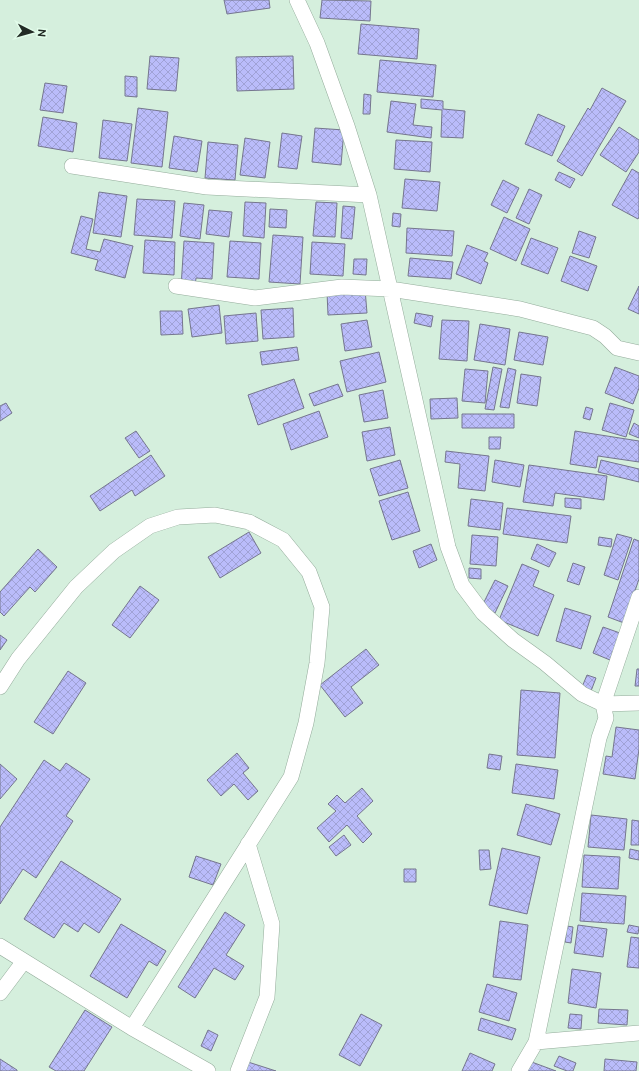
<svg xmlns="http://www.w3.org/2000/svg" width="639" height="1071" font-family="Ubuntu,sans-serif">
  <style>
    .building { fill: url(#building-cross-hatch); stroke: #75768e }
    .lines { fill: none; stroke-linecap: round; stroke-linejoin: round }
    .minor-casing { stroke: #94ac9b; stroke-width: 16 }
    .minor { stroke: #fff; stroke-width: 15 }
  </style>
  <defs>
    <pattern id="building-cross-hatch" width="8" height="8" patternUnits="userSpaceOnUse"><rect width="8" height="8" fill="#babcfa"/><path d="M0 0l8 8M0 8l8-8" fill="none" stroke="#a0a2d6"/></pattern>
  </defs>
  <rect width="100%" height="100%" fill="#d5efdd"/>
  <!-- building -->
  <path class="building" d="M224 0H269L270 8 227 14Z
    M322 0 371 1 370 21 320 18Z
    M361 24 419 29 417 59 358 54Z
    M150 56 179 58 176 91 147 89Z
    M293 56 294 89 237 91 236 57Z
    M380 60 436 65 433 97 377 92Z
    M125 76 137 77V97L125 96Z
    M45 83 67 86 63 113 40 110Z
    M602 88 626 101 582 176 557 161 588 108 590 110Z
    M364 94 371 95 370 114H363Z
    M421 99 443 101V109L465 111 463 138 441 137 442 110 421 108Z
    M391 101 416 104 413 125 432 127 431 138 387 132Z
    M138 108 168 112 162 167 131 163Z
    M538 114 565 126 552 156 525 144Z
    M43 117 77 123 73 152 38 146Z
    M103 120 132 124 127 161 99 158Z
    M619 127 639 140V152L626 172 600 155Z
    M315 128 344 130 341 165 312 162Z
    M282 133 302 136 297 169 278 167Z
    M174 136 202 141 197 172 169 168Z
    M245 138 270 142 265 178 240 175Z
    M396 140 432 142 430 172 394 169Z
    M208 142 238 145 235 180 205 178Z
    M632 169 639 173V217L638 219 612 205Z
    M559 172 575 179 570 188 555 180Z
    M405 179 440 182 437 211 402 208Z
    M503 180 519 188 507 213 491 205Z
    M529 189 542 195 529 224 516 218Z
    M99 192 127 196 121 237 93 233Z
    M137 199 175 201 172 238 134 235Z
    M245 202 266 203 264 238 243 236Z
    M316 202 337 203 335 237 313 236Z
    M184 203 204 205 200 239 180 236Z
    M343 206 355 207 352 239 341 238Z
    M270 209 287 210 286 228 269 227Z
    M209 210 232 212 229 237 206 234Z
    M393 213 401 214 400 227 392 226Z
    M81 216 93 219 86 249 100 252 104 239 133 246 125 278 95 270 98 260 71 253Z
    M504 217 530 229 516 261 490 249Z
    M407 228 454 231 452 256 406 253Z
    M579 231 596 237 589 258 572 253Z
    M273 235 303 237 300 284 269 282Z
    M531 238 558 248 548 274 521 264Z
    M145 240 175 242 174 275 143 273Z
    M184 241 214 243 212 279 196 278 195 287H181Z
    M230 241 261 243 259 279 227 277Z
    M312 242 345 244 343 276 310 274Z
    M467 245 488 253 484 261 488 263 481 284 456 274Z
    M570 256 597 266 588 291 561 281Z
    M410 258 453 262 451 279 408 276Z
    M354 259H367L366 275 353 274Z
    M639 286V314L628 309Z
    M365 289 367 313 328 315 327 292Z
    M219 305 222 333 192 337 188 309Z
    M293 308 294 337 263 339 261 310Z
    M160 311H182L183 334 161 335Z
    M256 313 258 341 226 344 224 316Z
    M416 313 433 316 431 327 414 323Z
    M367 320 372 347 345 351 341 324Z
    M442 320 469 321 467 361 439 359Z
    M480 324 510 329 505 365 474 360Z
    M519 332 548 337 543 365 514 360Z
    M297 347 299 360 262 365 260 352Z
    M379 352 386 382 347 392 340 361Z
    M493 367 502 369 494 410 485 409Z
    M615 367 639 376V388L633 404 605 393Z
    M508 368 516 370 509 408 500 407Z
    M465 369 488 371 485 403 462 401Z
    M521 374 541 377 537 406 517 403Z
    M294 379 304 408 258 425 248 395Z
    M338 384 343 396 314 406 309 394Z
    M383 390 388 418 364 422 359 395Z
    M457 398 458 418 431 419 430 399Z
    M6 403 12 413 0 421V406Z
    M610 403 634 410 626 437 602 430Z
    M586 407 593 409 590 420 583 418Z
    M319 411 328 437 291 450 283 424Z
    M462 414H514V428H462Z
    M634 423 639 426V438L629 434Z
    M390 427 395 455 367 461 362 432Z
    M136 431 150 451 139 458 125 438Z
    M575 431 639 441V462L598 456 596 468 570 464Z
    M489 437H501L500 449H489Z
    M446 451 489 456 485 491 458 488 460 464 445 462Z
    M151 455 165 476 135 496 132 490 100 511 90 496Z
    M400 460 408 488 379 496 370 469Z
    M495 460 524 465 520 487 492 482Z
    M601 460 639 469V482L598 472Z
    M529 465 607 476 604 500 555 493 553 506 523 502Z
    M408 492 420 531 392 540 379 501Z
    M565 498 581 499V509L565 507Z
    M471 499 503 503 500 530 468 526Z
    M507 508 571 516 567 543 503 534Z
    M249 532 261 553 220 578 208 557Z
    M617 534 632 538 618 580 604 575Z
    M472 535 498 537 496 566 470 564Z
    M599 537 612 539 611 547 598 545Z
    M634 539 639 541V579L624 623 608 617Z
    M431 544 437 560 419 568 413 551Z
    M537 544 556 553 549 567 531 559Z
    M38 549 57 567 35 592 30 587 4 616 0 612V592Z
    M573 563 585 567 579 585 567 581Z
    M522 564 539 571 533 586 554 595 538 636 499 620Z
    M469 568 481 569V579L469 578Z
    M495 580 508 586 495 613 482 606Z
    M140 586 159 600 130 638 112 625Z
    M565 608 591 616 581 649 556 641Z
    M603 627 620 633 610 660 593 653Z
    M0 635 7 640 0 650Z
    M366 649 379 665 351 687 363 703 345 717 320 685Z
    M637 669H639V686H635Z
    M68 671 86 683 53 734 34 722Z
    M587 675 596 678 591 691 582 687Z
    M521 690 560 693 555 758 517 755Z
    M616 727 639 730V749L635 779 603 774 606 756 612 757Z
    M237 753 249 768 243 773 258 791 248 800 234 784 221 796 207 780Z
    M489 754 502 756 500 770 487 768Z
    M44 760 60 771 66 763 90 779 66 816 73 821 36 878 23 869 0 904V827Z
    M0 764 17 779 0 799Z
    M516 764 558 770 554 799 512 793Z
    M362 788 373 801 357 816 372 834 363 843 347 825 329 842 317 828 336 811 328 804 337 795 345 803Z
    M526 804 560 814 551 845 517 835Z
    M591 815 627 819 624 850 588 847Z
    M632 820 639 821V845H631Z
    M344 835 351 845 336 856 329 847Z
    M502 848 540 857 527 914 489 905Z
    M630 849 639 851V860L629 858Z
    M479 850H489L491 869 480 870Z
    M584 855 620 857 618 889 582 887Z
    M196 856 221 864 213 885 189 877Z
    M61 861 121 899 99 933 84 923 78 932 64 923 54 938 24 919Z
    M404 869H416V882H404Z
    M582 893 626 896 624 924 580 921Z
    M225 912 245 925 226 955 244 966 235 980 214 968 195 998 178 987Z
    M500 921 528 925 521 980 493 977Z
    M121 924 166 951 157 966 149 961 127 998 90 976Z
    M578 925 607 929 603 957 574 953Z
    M629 925 639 927 638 934 627 932Z
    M567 926 573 927 571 943 565 942Z
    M631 937 639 938V968L627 967Z
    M572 969 601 973 596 1008 568 1003Z
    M487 984 517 993 509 1021 479 1012Z
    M599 1009 628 1010 627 1025 598 1023Z
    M85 1010 112 1027 84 1071H56L49 1067Z
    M361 1014 382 1025 360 1066 339 1055Z
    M570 1014 582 1015 581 1029 568 1028Z
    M481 1018 516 1029 512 1040 478 1030Z
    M208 1030 218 1035 211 1051 201 1046Z
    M470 1053 495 1064 492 1071H462Z
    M559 1056 576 1063 573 1071H567L554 1066Z
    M0 1059 17 1070V1071H0Z
    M605 1059 637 1062 636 1071H604Z
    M529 1061 556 1071H525Z
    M248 1062 276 1071H245Z"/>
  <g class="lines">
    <!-- minor casing -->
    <g class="minor-casing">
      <path id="minor" d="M297 0 317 43 347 126 369 195 448 547 462 585 483 613 513 640 545 663 582 694 603 704 639 597
        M72 166 207 187 369 195
        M176 286 255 298 342 287 390 289 520 309 593 328 605 336 617 348 639 353
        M0 687 18 659 76 587 114 551 150 526 178 517 215 515 249 522 283 540 309 572 322 607 317 663 306 723 291 777 132 1028
        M0 946 132 1028 208 1071
        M0 993 24 961
        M536 1042 639 1033
        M238 1071 267 997 272 924 248 844
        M519 1071 536 1042 599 738 606 718 603 704 639 703"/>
    </g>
    <!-- minor -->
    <use href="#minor" class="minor"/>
  </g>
  <!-- north arrow -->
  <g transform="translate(32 32) rotate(96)" stroke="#e2fcea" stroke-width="3" paint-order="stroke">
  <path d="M0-3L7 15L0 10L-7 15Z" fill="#222b25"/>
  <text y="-6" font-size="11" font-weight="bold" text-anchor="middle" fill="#222b25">N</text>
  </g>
</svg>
